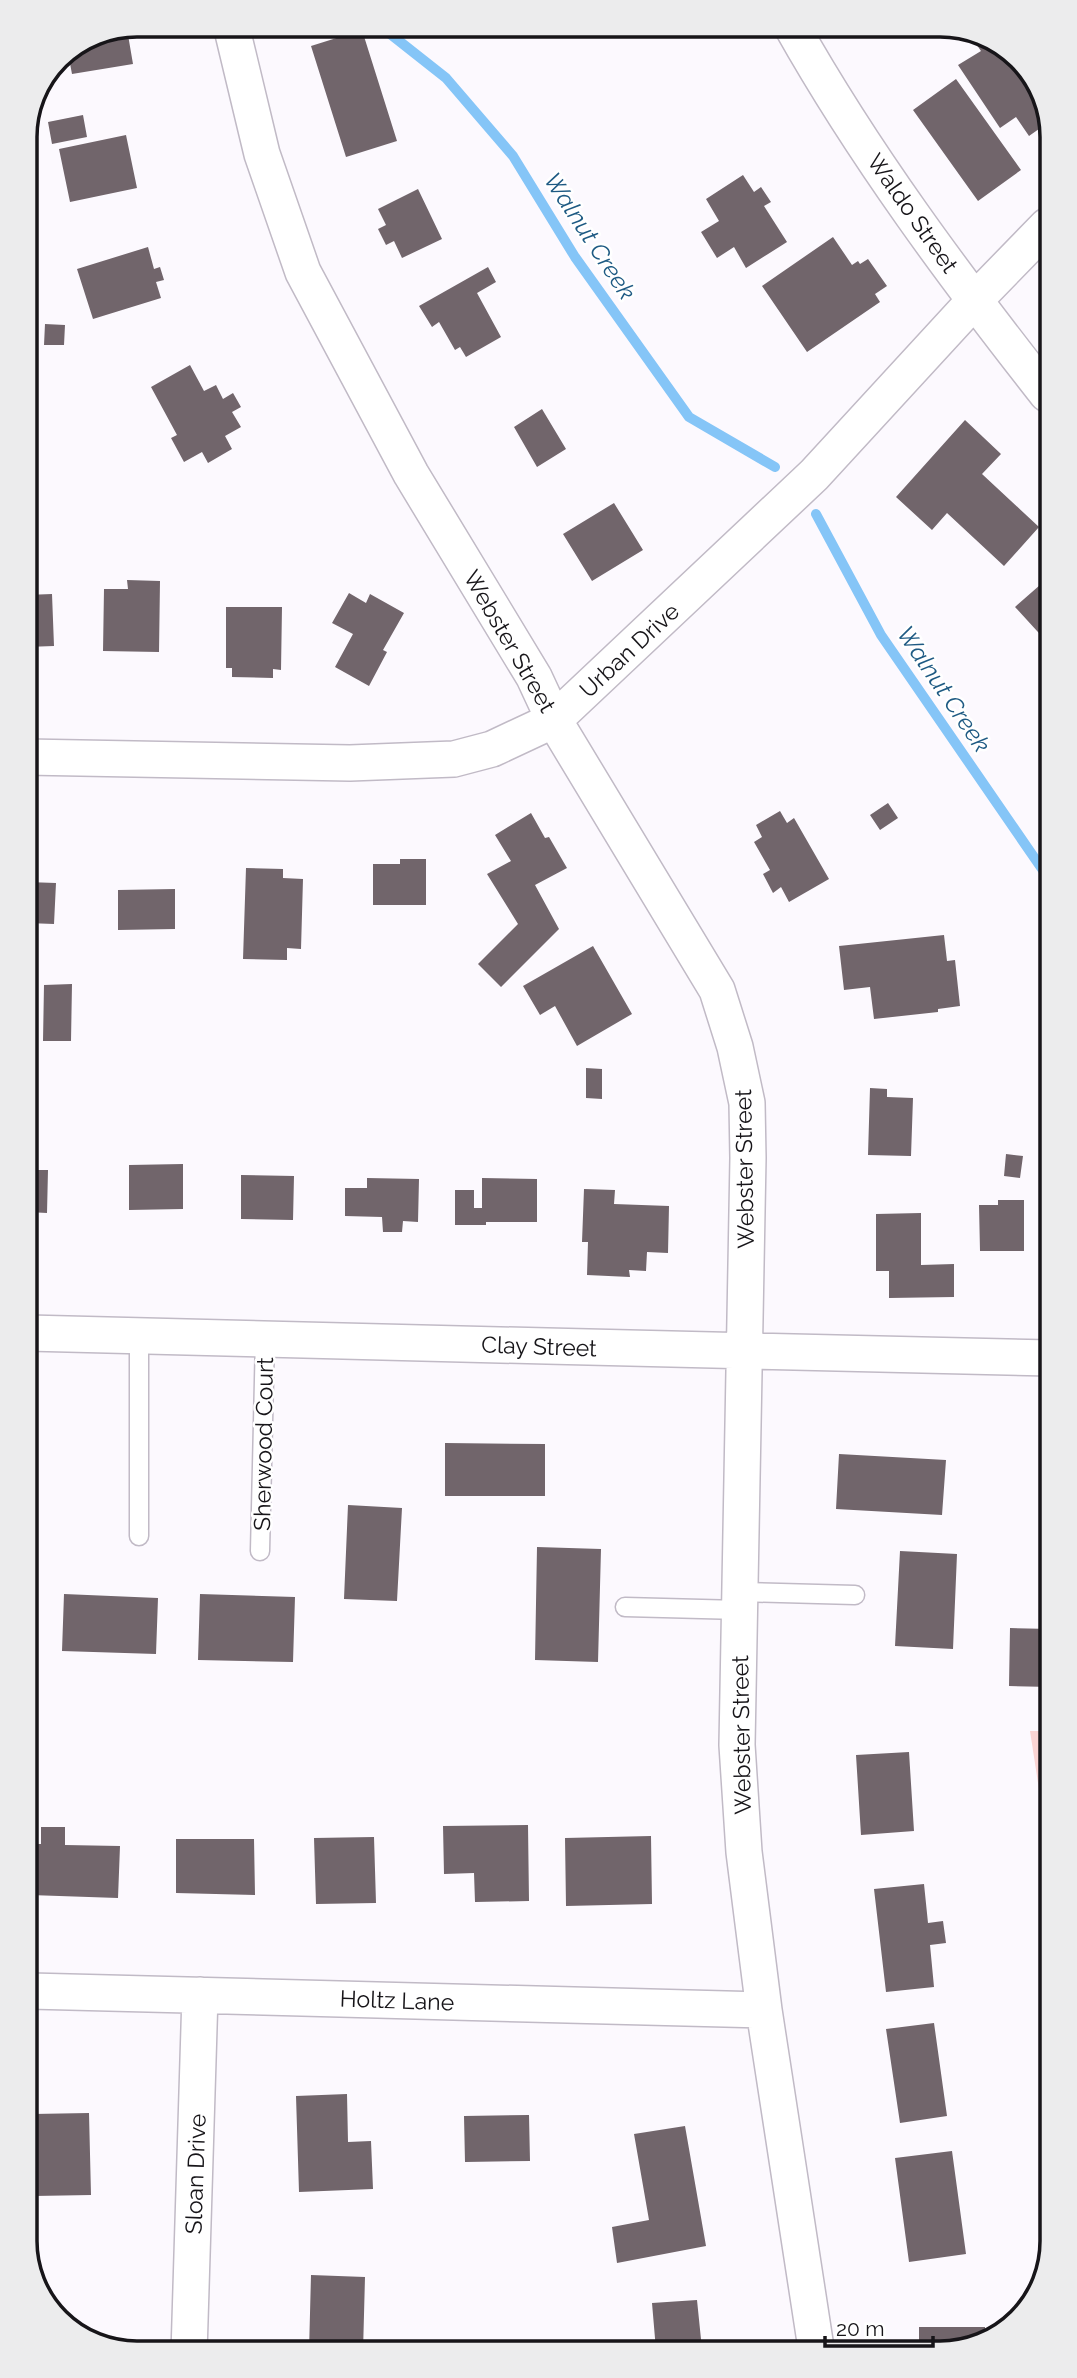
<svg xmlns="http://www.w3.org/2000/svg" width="1077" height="2378" font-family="Raleway,sans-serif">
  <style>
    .green { fill: #fad4d3 }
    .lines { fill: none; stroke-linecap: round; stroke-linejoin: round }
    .stream { stroke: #85c5f7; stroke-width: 10 }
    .building { fill: #71656b }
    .service-casing { stroke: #c1bac6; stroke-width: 21 }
    .minor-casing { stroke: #c1bac6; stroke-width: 38 }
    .service { stroke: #fff; stroke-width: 18 }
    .minor { stroke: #fff; stroke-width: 35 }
    .labels { text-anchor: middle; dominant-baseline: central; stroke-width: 5; stroke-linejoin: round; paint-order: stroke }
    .street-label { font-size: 23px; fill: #171519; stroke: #fff }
    .water-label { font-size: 24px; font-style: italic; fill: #1e5a83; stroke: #fff }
    .rim { fill: none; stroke: #171519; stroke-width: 3.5 }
  </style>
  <rect width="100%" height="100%" fill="#fcf9fe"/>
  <!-- green -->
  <path class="green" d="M1030 1731H1051V1867Z"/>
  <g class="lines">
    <!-- stream -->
    <path class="stream" d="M371 25 389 33 446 78 513 156 575 257 689 417 775 467
      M816 514 881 635 1049 879"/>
  </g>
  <!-- building -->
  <path class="building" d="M127 29 133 64 72 74 68 53Z
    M362 30 397 141 346 157 311 46Z
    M975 35 1009 48 1046 101V124L1029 136 1016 117 1000 128 958 65 981 51 972 38Z
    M956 79 1021 170 978 201 913 110Z
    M83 115 87 137 52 144 48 122Z
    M126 135 137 188 70 202 59 149Z
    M743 175 754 192 761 187 771 202 764 206 787 242 746 268 734 247 717 258 701 232 719 221 706 199Z
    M418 189 442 239 402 258 394 241 386 245 378 229 386 225 378 209Z
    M833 237 852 265 858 261 860 264 868 259 887 286 875 294 880 302 807 352 762 286Z
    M148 247 154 269 160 267 164 280 156 282 161 298 93 319 77 269Z
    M488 267 496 282 477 293 501 337 466 357 460 347 455 350 439 322 432 327 419 306Z
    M45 324 65 325 64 345H44Z
    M190 365 204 391 216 385 223 399 233 393 241 407 232 412 241 427 225 436 232 449 208 463 202 452 184 462 171 438 177 435 151 387Z
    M542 409 566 449 537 467 514 427Z
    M965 420 1001 454 982 474 1039 527 1004 566 947 513 932 530 896 497Z
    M614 503 643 550 592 581 563 534Z
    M1048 578V643L1015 607Z
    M127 580 160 581 159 652 103 651 104 589H128Z
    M349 593 366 603 370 594 404 613 383 650 387 652 369 686 335 667 353 634 332 623Z
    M52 594 54 646 26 647V595Z
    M226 607H282L281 670 273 669V678L232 677V668H226Z
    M888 803 898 818 880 830 870 815Z
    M780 811 787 823 794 818 829 879 789 902 781 887 773 893 763 874 770 870 754 842 762 837 756 825Z
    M531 813 545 838 549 837 567 868 535 885 559 929 501 987 478 964 518 924 487 874 511 861 495 835Z
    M400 859H426V905H373V864H400Z
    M246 868 283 869V878L303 879 301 949 287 948V960L243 959Z
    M27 882 56 883 54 924 27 923Z
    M175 889V929L118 930V890Z
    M944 935 947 961 955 960 960 1006 938 1009V1012L874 1019 870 987 844 990 839 946Z
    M593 946 632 1014 577 1046 555 1006 540 1015 523 986Z
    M72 984 71 1041H43L44 985Z
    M586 1068 602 1069V1099L586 1098Z
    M870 1088 887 1089V1097L913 1098 911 1156 868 1155Z
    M1006 1154 1023 1156 1020 1178 1004 1176Z
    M183 1164V1209L129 1210V1165Z
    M28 1170H48L47 1213 28 1212Z
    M241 1175 294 1176 293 1220 241 1219Z
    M367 1178 419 1179 418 1222 403 1221 402 1232H383L382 1217 345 1216V1188H367Z
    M482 1178 537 1179V1222H486V1225H455V1190H474V1208H482Z
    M584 1189 615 1190 614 1204 669 1206 668 1253 647 1252 646 1271 629 1270 630 1277 587 1275 588 1242H582Z
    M998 1200H1024V1251H980L979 1205H998Z
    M921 1213V1265L954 1264V1297L889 1298V1271H876V1214Z
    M445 1443 545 1444V1496H445Z
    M839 1454 946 1460 942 1515 836 1509Z
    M348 1505 402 1508 397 1601 344 1599Z
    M537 1547 601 1549 598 1662 535 1660Z
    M900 1551 957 1554 953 1649 895 1646Z
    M64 1594 158 1598 156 1654 62 1651Z
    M200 1594 295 1597 293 1662 198 1660Z
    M1010 1628 1051 1629V1687L1009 1686Z
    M909 1752 914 1831 861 1835 856 1755Z
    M528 1825 529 1901 475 1902 474 1873 444 1874 443 1826Z
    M41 1827H65V1845L120 1846 118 1898 30 1895 29 1844H41Z
    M651 1836 652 1904 566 1906 565 1838Z
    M374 1837 376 1903 316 1904 314 1838Z
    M176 1839H254L255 1895 176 1893Z
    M924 1884 928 1923 943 1921 946 1943 930 1945 934 1987 886 1992 874 1889Z
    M934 2023 947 2116 900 2123 886 2029Z
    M347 2094 348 2142 371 2141 373 2189 299 2192 296 2096Z
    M89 2113 91 2195 34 2196 33 2114Z
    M529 2115 530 2161 465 2162 464 2116Z
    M685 2126 706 2246 617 2263 612 2227 649 2220 634 2134Z
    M952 2151 966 2254 909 2262 895 2158Z
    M311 2275 365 2277 363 2352H309Z
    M697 2300 702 2349 656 2350 652 2303Z
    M919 2327H985V2341L976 2347 919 2348Z"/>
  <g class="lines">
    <!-- service casing -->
    <g class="service-casing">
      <path id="service" d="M139 1536V1335
        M260 1551 265 1337
        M740 1592 855 1595
        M625 1607 740 1610"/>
    </g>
    <!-- minor casing -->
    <g class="minor-casing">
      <path id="minor" d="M231 25 262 154 303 272 411 474 534 677 554 720 717 990 735 1047 747 1103 748 1158 737 1745 744 1852 764 2010 816 2348
        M791 25C864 155 955 277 1047 394
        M26 757 350 763 454 759 492 749 554 720 814 475 974 301 1047 226
        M28 1333C369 1340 709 1352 1050 1358
        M30 1991 764 2010
        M189 2353 200 1995"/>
    </g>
    <!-- service -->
    <use href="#service" class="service"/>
    <!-- minor -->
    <use href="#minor" class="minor"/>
  </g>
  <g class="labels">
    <!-- street labels -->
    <g class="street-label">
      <text transform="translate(913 213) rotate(55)">Waldo Street</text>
      <text transform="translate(510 641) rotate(60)">Webster Street</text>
      <text transform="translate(629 650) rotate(-43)">Urban Drive</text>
      <text transform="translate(744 1169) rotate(-91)">Webster Street</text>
      <text transform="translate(539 1346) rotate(2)">Clay Street</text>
      <text transform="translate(263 1444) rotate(-89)">Sherwood Court</text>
      <text transform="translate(741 1735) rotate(-91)">Webster Street</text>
      <text transform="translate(397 2000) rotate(2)">Holtz Lane</text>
      <text transform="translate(195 2174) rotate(-88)">Sloan Drive</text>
    </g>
    <!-- water labels -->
    <g class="water-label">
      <text transform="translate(590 236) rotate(57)">Walnut Creek</text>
      <text transform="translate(944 689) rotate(56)">Walnut Creek</text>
    </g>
  </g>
  <!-- crop -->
  <path d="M0 0H1077V2378H0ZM137 37H940A100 100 0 0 1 1040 137V2241A100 100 0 0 1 940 2341H137A100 100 0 0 1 37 2241V137A100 100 0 0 1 137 37Z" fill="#ececed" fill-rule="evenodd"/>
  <path class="rim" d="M137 37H940A100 100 0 0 1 1040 137V2241A100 100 0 0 1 940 2341H137A100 100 0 0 1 37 2241V137A100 100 0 0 1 137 37Z"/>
  <!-- scale -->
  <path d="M825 2336v10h108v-10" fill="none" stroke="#171519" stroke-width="3.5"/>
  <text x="836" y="2336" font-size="21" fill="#171519" stroke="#ffffff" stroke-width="5" paint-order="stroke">20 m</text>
</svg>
